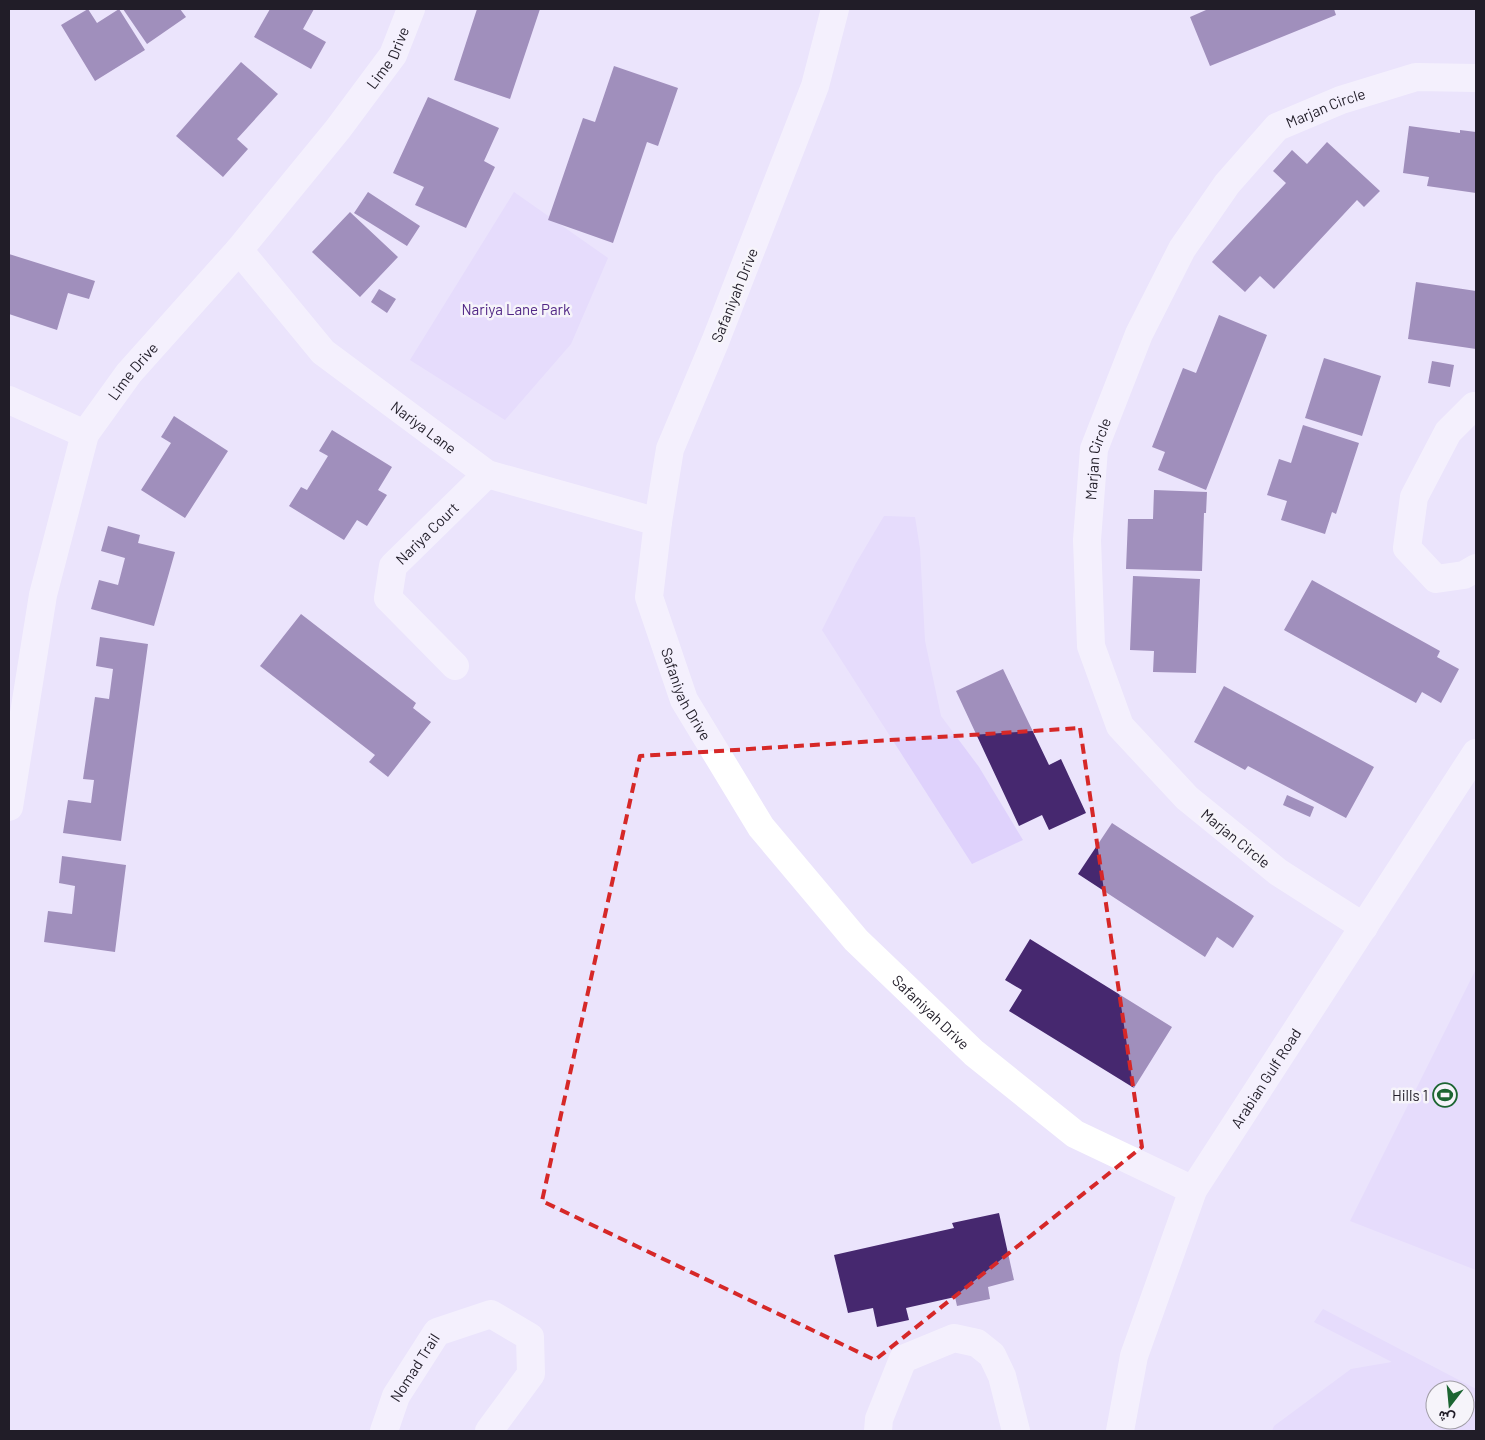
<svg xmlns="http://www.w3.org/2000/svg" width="1485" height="1440" font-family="Barlow,Vazirmatn,sans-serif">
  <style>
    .green { fill: #dfd2fc; fill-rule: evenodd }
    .building { fill: #46286f }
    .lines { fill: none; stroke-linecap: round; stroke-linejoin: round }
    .minor { stroke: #fff; stroke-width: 28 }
    .secondary { stroke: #fff; stroke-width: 28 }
    .marked { fill: none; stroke: #d62828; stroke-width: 4; stroke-dasharray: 10 6; stroke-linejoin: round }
    .labels { text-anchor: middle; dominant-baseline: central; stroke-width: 5; stroke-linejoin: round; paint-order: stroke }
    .street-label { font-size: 15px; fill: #211d28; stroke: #f6f4fa }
    .park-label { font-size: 15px; fill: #522886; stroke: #f6f4fa }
    .poi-label { font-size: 15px; fill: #211d28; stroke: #f6f4fa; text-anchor: end }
  </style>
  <rect width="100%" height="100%" fill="#ebe4fc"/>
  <!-- green -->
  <path class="green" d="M514 192 608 258 571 344 505 420 410 360Z
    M884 516 915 517 920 549 925 641 941 716 979 767 1023 840 972 864 822 630 855 565Z
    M1476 969V1270L1350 1221Z
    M1323 1309 1476 1389V1431H1272L1274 1426 1351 1369 1392 1362 1314 1322ZM1435 1390H1465V1420H1435Z"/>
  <!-- building -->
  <path class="building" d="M88 9 97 23 119 9 145 50 95 81 61 25Z
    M123 9H180L186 17 147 44Z
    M270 9H314L303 29 326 42 311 69 254 37Z
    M477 9H540L510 99 454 80Z
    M1206 9H1334L1336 15 1210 66 1190 17 1206 10Z
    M241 62 278 94 237 139 248 149 223 177 176 136Z
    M614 66 678 88 658 146 647 142 613 243 548 220 583 118 595 122Z
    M428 97 499 128 484 161 495 167 466 228 415 205 424 187 393 173Z
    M1409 126 1460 133V130L1476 132V193L1427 186 1429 177 1403 173Z
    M1327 142 1380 191 1364 207 1357 200 1274 289 1260 276 1245 292 1212 262 1286 183 1273 171 1292 150 1307 164Z
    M368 192 420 226 407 246 354 213Z
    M350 212 398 257 360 297 312 252Z
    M9 254 95 281 89 299 68 293 57 330 9 314Z
    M1416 282 1476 291V349L1408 339Z
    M379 289 396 299 387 313 371 302Z
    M1219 315 1267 335 1206 490 1158 470 1165 452 1152 447 1183 368 1196 373Z
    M1324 358 1381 376 1362 436 1305 418Z
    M1432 361 1454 365 1450 387 1428 383Z
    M174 416 228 451 185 518 141 490 171 443 161 437Z
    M1303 425 1359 443 1336 514 1332 512 1325 534 1281 520 1287 501 1267 495 1279 459 1291 463Z
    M332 430 392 467 378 490 387 495 367 526 357 520 344 540 289 506 301 487 307 490 328 456 319 451Z
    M1154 490 1207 492 1206 513H1204L1202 571 1126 569 1128 519H1153Z
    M108 526 140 535 138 543 175 552 154 626 91 609 99 580 118 585 125 558 101 551Z
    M1133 576 1200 579 1196 673 1153 672 1154 651 1130 650Z
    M1312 580 1440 651 1437 657 1459 669 1441 703 1422 692 1416 703 1284 630Z
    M301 614 416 703 413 708 431 722 388 777 369 762 375 755 260 666Z
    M100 637 148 644 121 841 63 833 68 800 91 803 94 780 83 779 95 697 109 699 113 669 96 666Z
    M1003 669 1049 765 1061 759 1086 813 1049 830 1042 815 1019 826 956 691Z
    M1224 686 1374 767 1346 818 1248 766 1245 770 1194 742Z
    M1287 795 1314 807 1310 817 1283 805Z
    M1112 823 1254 916 1233 948 1217 937 1205 957 1078 874Z
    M62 856 126 865 115 952 44 942 48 911 72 914 75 886 59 883Z
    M1030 939 1172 1027 1134 1088 1009 1011 1022 990 1005 980Z
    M999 1213 1014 1280 988 1287 990 1299 957 1306 955 1297 906 1308 909 1320 877 1327 873 1308 848 1313 834 1255 954 1228 952 1223Z"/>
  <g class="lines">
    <!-- minor -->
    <g class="minor">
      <path id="s1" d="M835 9 815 86 715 342 670 449 658 522 649 597 684 700 761 827 856 940 974 1053 1075 1134 1193 1190"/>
      <path id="s2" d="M239 250 323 352 487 474 658 522"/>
      <path d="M9 400 85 434"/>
      <path d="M1476 406H1474L1448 432 1414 497 1407 548 1436 579 1464 575 1476 568"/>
      <path id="s3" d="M455 666 388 598 393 566 487 474"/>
      <path id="s4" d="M9 807 43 595 85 434 129 373 239 250 338 129 393 55 411 9"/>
      <path id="s5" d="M1364 927 1278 872 1187 798 1120 726 1091 646 1087 540 1094 449 1139 334 1182 249 1227 184 1277 127 1341 100 1416 77 1476 78"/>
      <path id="s6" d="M384 1431 396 1396 437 1332 491 1314 530 1337 531 1374 489 1431"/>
      <path d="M878 1431 879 1419 903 1359 954 1338 977 1343 992 1355 1002 1376 1016 1431"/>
    </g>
    <!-- secondary -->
    <path class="secondary" id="s7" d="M1120 1431 1134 1356 1193 1190 1476 753"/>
  </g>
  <!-- marked area -->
  <path d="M0 0H1485V1440H0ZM1080 728 1142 1147 875 1360 542 1201 640 756Z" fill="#ebe4fc" fill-opacity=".55" fill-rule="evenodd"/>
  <path class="marked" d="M1080 728 1142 1147 875 1360 542 1201 640 756Z"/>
  <!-- icons -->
  <defs>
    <g id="stadium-ring" transform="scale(1.25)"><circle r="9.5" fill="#f6f4fa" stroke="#1c6532" stroke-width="1.5"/><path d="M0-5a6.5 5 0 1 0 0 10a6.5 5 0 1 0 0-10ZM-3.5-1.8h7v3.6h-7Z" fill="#1c6532"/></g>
  </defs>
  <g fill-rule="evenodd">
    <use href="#stadium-ring" x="1445" y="1095"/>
  </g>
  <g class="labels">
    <!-- street labels -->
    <g class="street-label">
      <text stroke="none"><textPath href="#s4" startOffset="865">Lime Drive</textPath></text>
      <text stroke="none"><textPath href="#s5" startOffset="1026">Marjan Circle</textPath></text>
      <text transform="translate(734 295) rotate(-68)">Safaniyah Drive</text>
      <text stroke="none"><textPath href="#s4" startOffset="460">Lime Drive</textPath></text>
      <text stroke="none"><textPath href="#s2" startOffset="258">Nariya Lane</textPath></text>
      <text stroke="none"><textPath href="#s5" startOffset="591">Marjan Circle</textPath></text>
      <text stroke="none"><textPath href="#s3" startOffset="175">Nariya Court</textPath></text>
      <text stroke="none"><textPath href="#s1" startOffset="724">Safaniyah Drive</textPath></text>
      <text transform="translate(1236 838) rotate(39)">Marjan Circle</text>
      <text stroke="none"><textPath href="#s1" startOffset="1129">Safaniyah Drive</textPath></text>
      <text stroke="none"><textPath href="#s7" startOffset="386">Arabian Gulf Road</textPath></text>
      <text stroke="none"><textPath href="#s6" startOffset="71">Nomad Trail</textPath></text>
    </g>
    <!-- park labels -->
    <g class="park-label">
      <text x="516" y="309">Nariya Lane Park</text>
    </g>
    <!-- poi labels -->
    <g class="poi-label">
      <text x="1428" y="1095">Hills 1</text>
    </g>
  </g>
  <!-- border -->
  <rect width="1485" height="1440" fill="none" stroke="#211d28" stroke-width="20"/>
  <!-- north arrow -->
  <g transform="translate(1450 1405) rotate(196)"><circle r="24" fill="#f6f4fa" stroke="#a19ea6"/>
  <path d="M0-4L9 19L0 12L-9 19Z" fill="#1c6532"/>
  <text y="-8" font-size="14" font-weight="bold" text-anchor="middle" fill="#211d28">ش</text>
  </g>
</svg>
